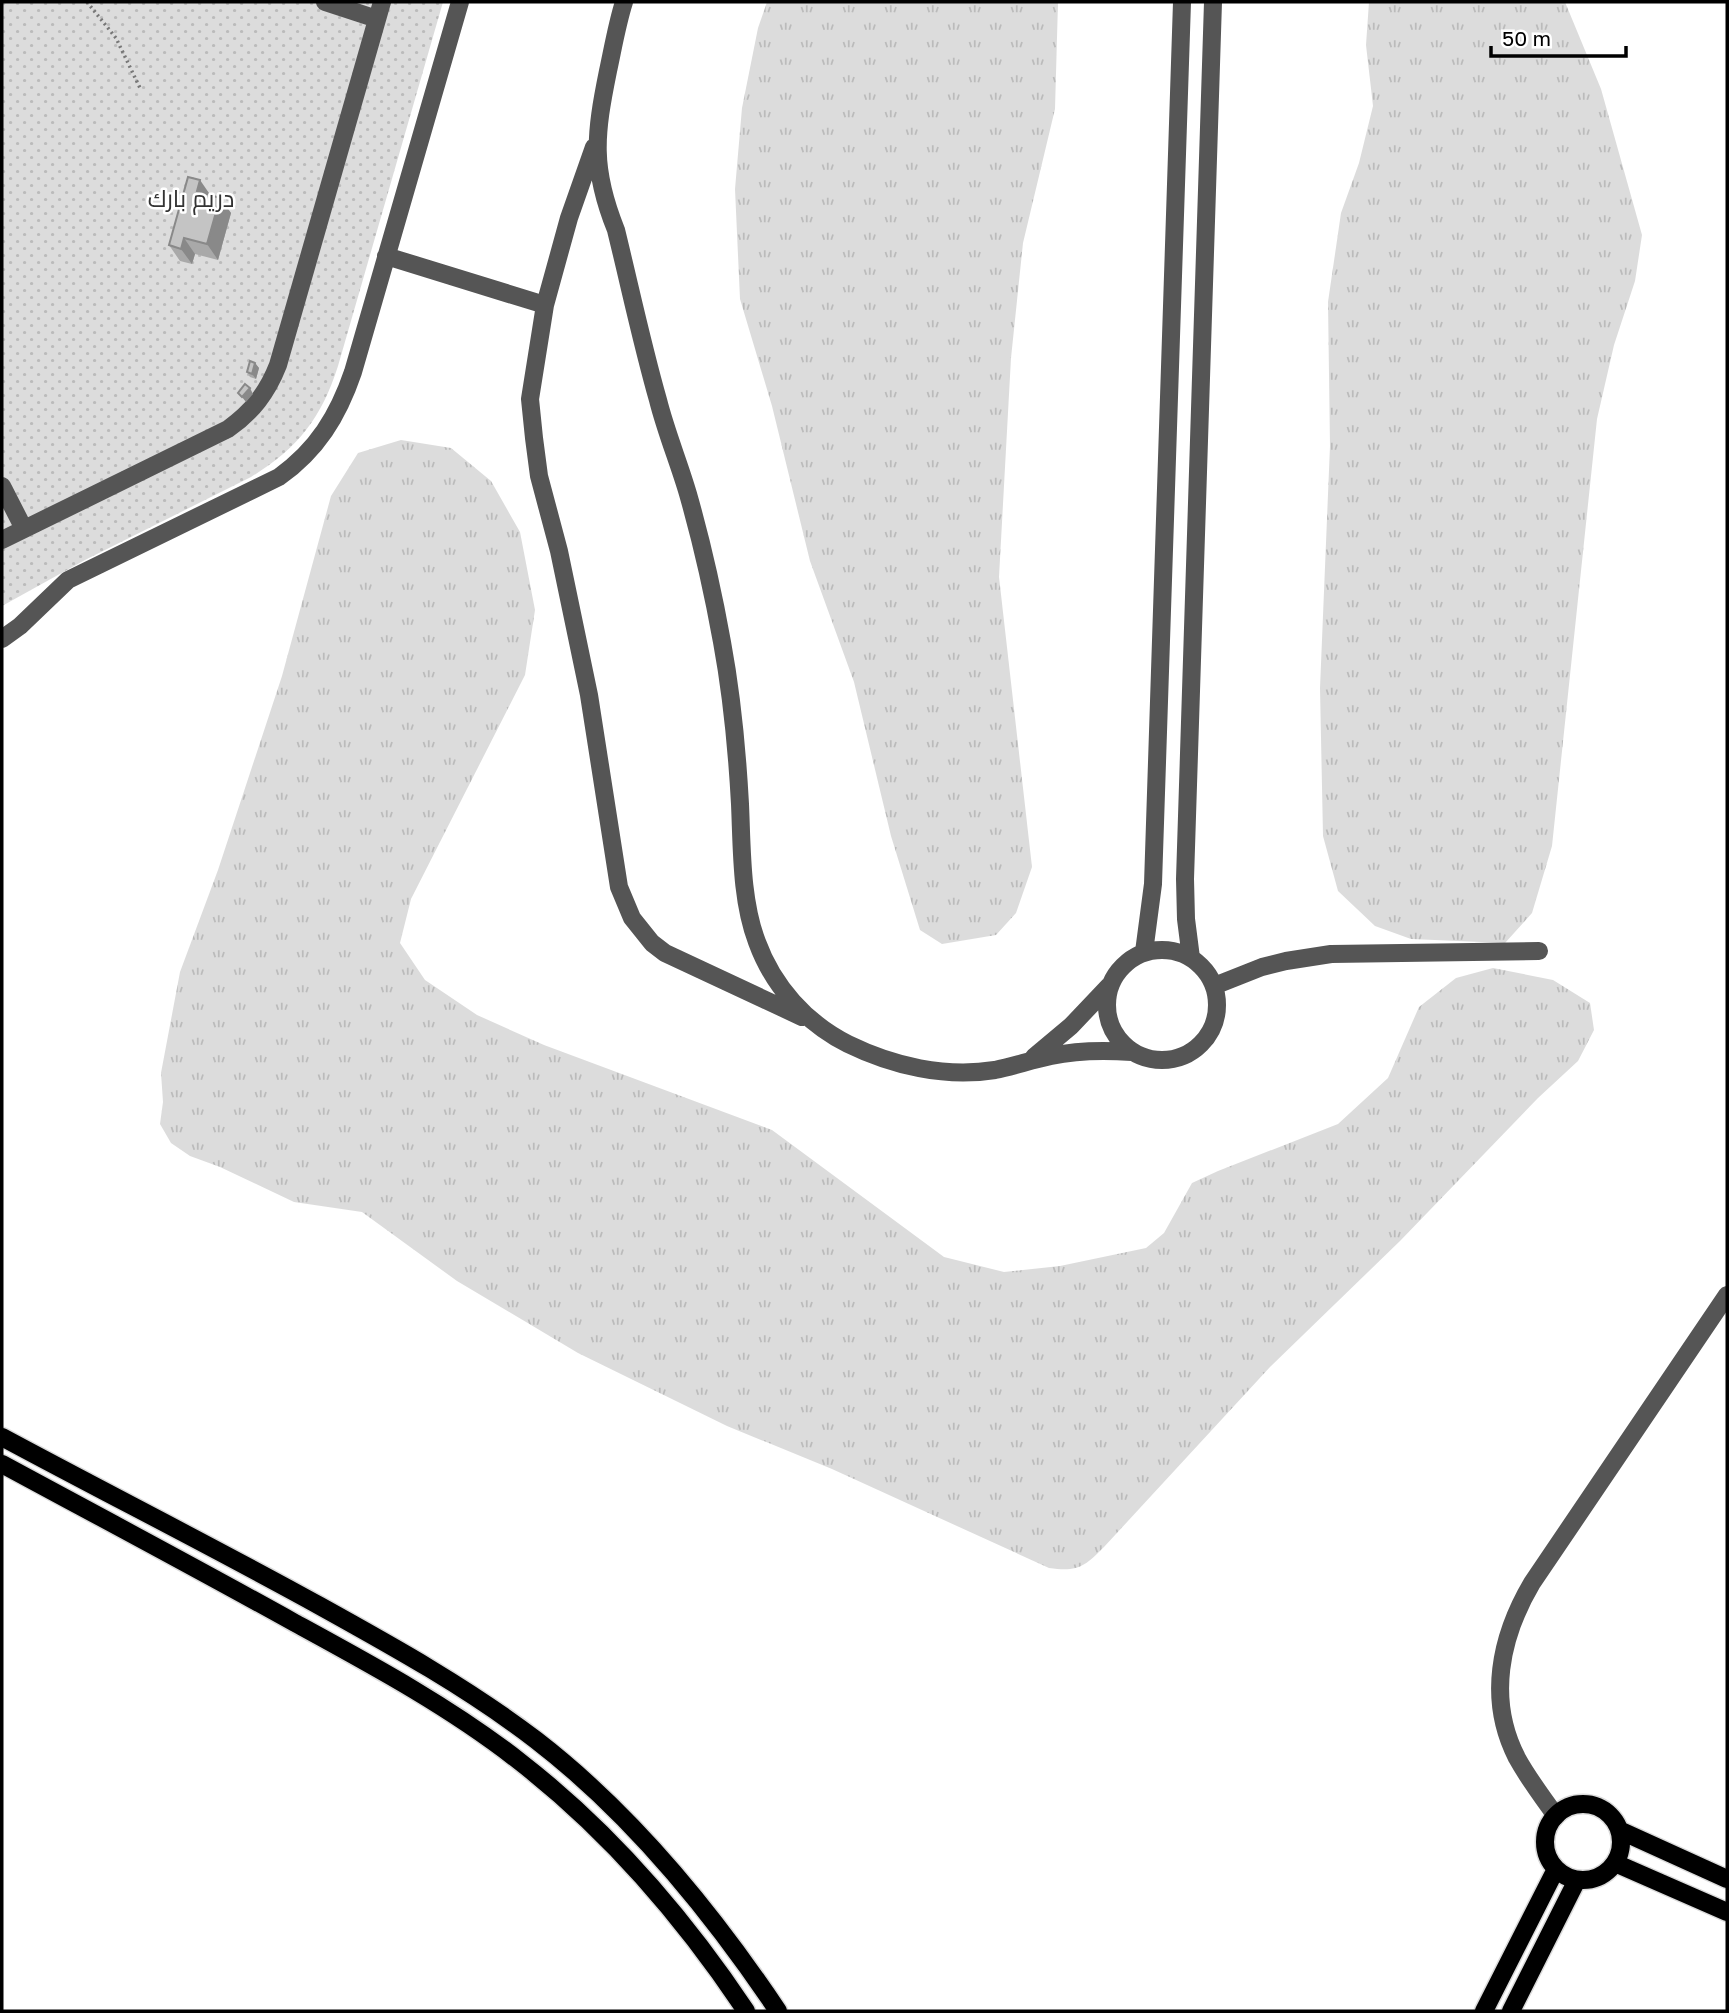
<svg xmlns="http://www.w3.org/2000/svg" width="1729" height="2013" font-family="'Golos Text',Cairo,sans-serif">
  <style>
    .grass { fill: url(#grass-tufts) }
    .park { fill: url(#park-dots) }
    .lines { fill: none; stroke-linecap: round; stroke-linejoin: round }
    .major-casing { stroke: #dbdbdb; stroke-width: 21 }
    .path { stroke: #777; stroke-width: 3.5; stroke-dasharray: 2 3.5; stroke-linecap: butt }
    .minor { stroke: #555; stroke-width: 18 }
    .major { stroke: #000; stroke-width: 18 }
    .wall { fill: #a9a9a9 }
    .shaded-wall { fill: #898989 }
    .building { fill: #c4c4c4; stroke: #898989; stroke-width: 2 }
    .labels { text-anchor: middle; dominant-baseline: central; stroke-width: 5; stroke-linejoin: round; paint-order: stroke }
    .park-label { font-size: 24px; fill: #333; stroke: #fff }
  </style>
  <defs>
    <pattern id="grass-tufts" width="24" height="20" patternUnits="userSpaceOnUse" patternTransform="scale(1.75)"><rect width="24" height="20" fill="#dcdcdc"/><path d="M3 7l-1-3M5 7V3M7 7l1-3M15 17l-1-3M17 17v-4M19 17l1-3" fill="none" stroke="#bbb"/></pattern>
    <pattern id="park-dots" width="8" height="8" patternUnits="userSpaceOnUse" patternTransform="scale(1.75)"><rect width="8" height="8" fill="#dcdcdc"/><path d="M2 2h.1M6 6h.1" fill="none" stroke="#bbb" stroke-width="1.8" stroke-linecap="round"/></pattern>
  </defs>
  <rect width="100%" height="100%" fill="#fff"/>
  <!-- grass -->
  <path class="grass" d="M767 2H1058L1055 109 1023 243 1011 358 999 577 1032 867 1016 913 996 935 942 944 920 930 891 836 854 682 810 561 772 406 740 299 735 189 742 108 758 28Z
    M1369 2H1565L1601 89 1642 235 1635 281 1614 345 1597 419 1552 846 1532 913 1505 943 1411 939 1375 926 1338 891 1323 836 1320 688 1330 446 1328 302 1341 213 1359 163 1373 106 1366 45Z
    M401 440 451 448 491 481 520 532 535 610 525 675 411 899 400 943 425 980 477 1015 544 1045 772 1130 944 1257 1004 1272 1060 1266 1146 1248 1164 1233 1192 1183 1218 1171 1338 1124 1388 1078 1419 1007 1456 978 1493 968 1553 980 1590 1003 1594 1030 1578 1061 1538 1098 1400 1241 1270 1367 1104 1547C1084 1567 1078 1572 1049 1568L832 1469 727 1426 578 1353 457 1281 362 1212 294 1202 220 1167 190 1156 171 1143 160 1124 163 1102 161 1073 180 972 218 870 282 676 331 496 358 453Z"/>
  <!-- park -->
  <path class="park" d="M2 2H443L338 366C321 419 298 448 251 477L85 560 2 606Z"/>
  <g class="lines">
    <!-- major casing -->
    <g class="major-casing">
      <path id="major" d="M2 1437C108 1494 215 1548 320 1606 394 1647 468 1688 536 1740 632 1814 711 1911 778 2011
        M2 1464C100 1517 198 1569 295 1623 372 1665 450 1707 519 1761 608 1830 684 1918 746 2011
        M1545 1842a38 38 0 1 1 76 0a38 38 0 1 1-76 0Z
        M1619 1830 1727 1879
        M1615 1863 1727 1912
        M1484 2011 1556 1869
        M1511 2011 1577 1880"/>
    </g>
    <!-- path -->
    <path class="path" d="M87 2 116 38 140 88"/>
    <!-- minor -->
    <path class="minor" d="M325 2 377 19
      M624 2C617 24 613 48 608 71 595 135 591 168 616 230 630 287 642 344 658 400 666 432 679 463 688 494 702 543 713 592 722 642 732 696 737 749 740 804 742 849 741 900 757 942 773 986 806 1023 848 1044 893 1066 945 1078 995 1070 1014 1066 1032 1060 1051 1056 1078 1050 1105 1050 1132 1052
      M594 147 569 218 545 305 530 399 534 438 539 476 559 551 589 695 619 887 632 918 652 943 665 953 802 1017
      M386 256 545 305
      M2 486 24 529
      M2 540 228 429C252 412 267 393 278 365L382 2
      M2 639 20 626 68 580 279 477C317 450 338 416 353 372L460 2
      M1107 1005a55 55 0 1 1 110 0a55 55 0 1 1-110 0Z
      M1144 952 1153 884 1182 2
      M1191 958 1186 919 1185 879 1213 2
      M1214 986 1262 967 1286 961 1331 954 1539 951
      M1034 1057 1071 1026 1109 986
      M1556 1816C1542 1797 1528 1778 1517 1758 1487 1700 1500 1637 1532 1583L1727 1295"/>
    <!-- major -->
    <use href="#major" class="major"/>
  </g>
  <!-- wall -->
  <path class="wall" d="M211 195 220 198 231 213 218 260 195 254 192 264 180 261 169 245Z
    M255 363 259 368 256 379 250 377 247 372Z"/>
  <!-- shaded-wall -->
  <path class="shaded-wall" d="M200 180 211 196 197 191Z
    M220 198 231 213 218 260 207 244Z
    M184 238 195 254 192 264 181 249Z
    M255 363 259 368 256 379 252 374Z
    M250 388 253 394 246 402 242 397Z"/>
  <!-- building -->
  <path class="building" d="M188 177 200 180 197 191 220 198 207 244 184 238 181 249 169 245Z
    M250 361 255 363 252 374 247 372Z
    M245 384 250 388 242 397 238 393Z"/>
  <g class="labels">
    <!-- park labels -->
    <g class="park-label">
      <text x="191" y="197">دريم بارك</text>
    </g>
  </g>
  <!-- border -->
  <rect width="1729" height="2013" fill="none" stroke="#000000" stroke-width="7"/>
  <!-- scale -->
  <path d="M1491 46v10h135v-10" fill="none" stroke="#000000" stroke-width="3.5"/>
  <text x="1502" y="46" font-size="21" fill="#000000" stroke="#ffffff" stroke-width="5" paint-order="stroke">50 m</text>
</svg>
